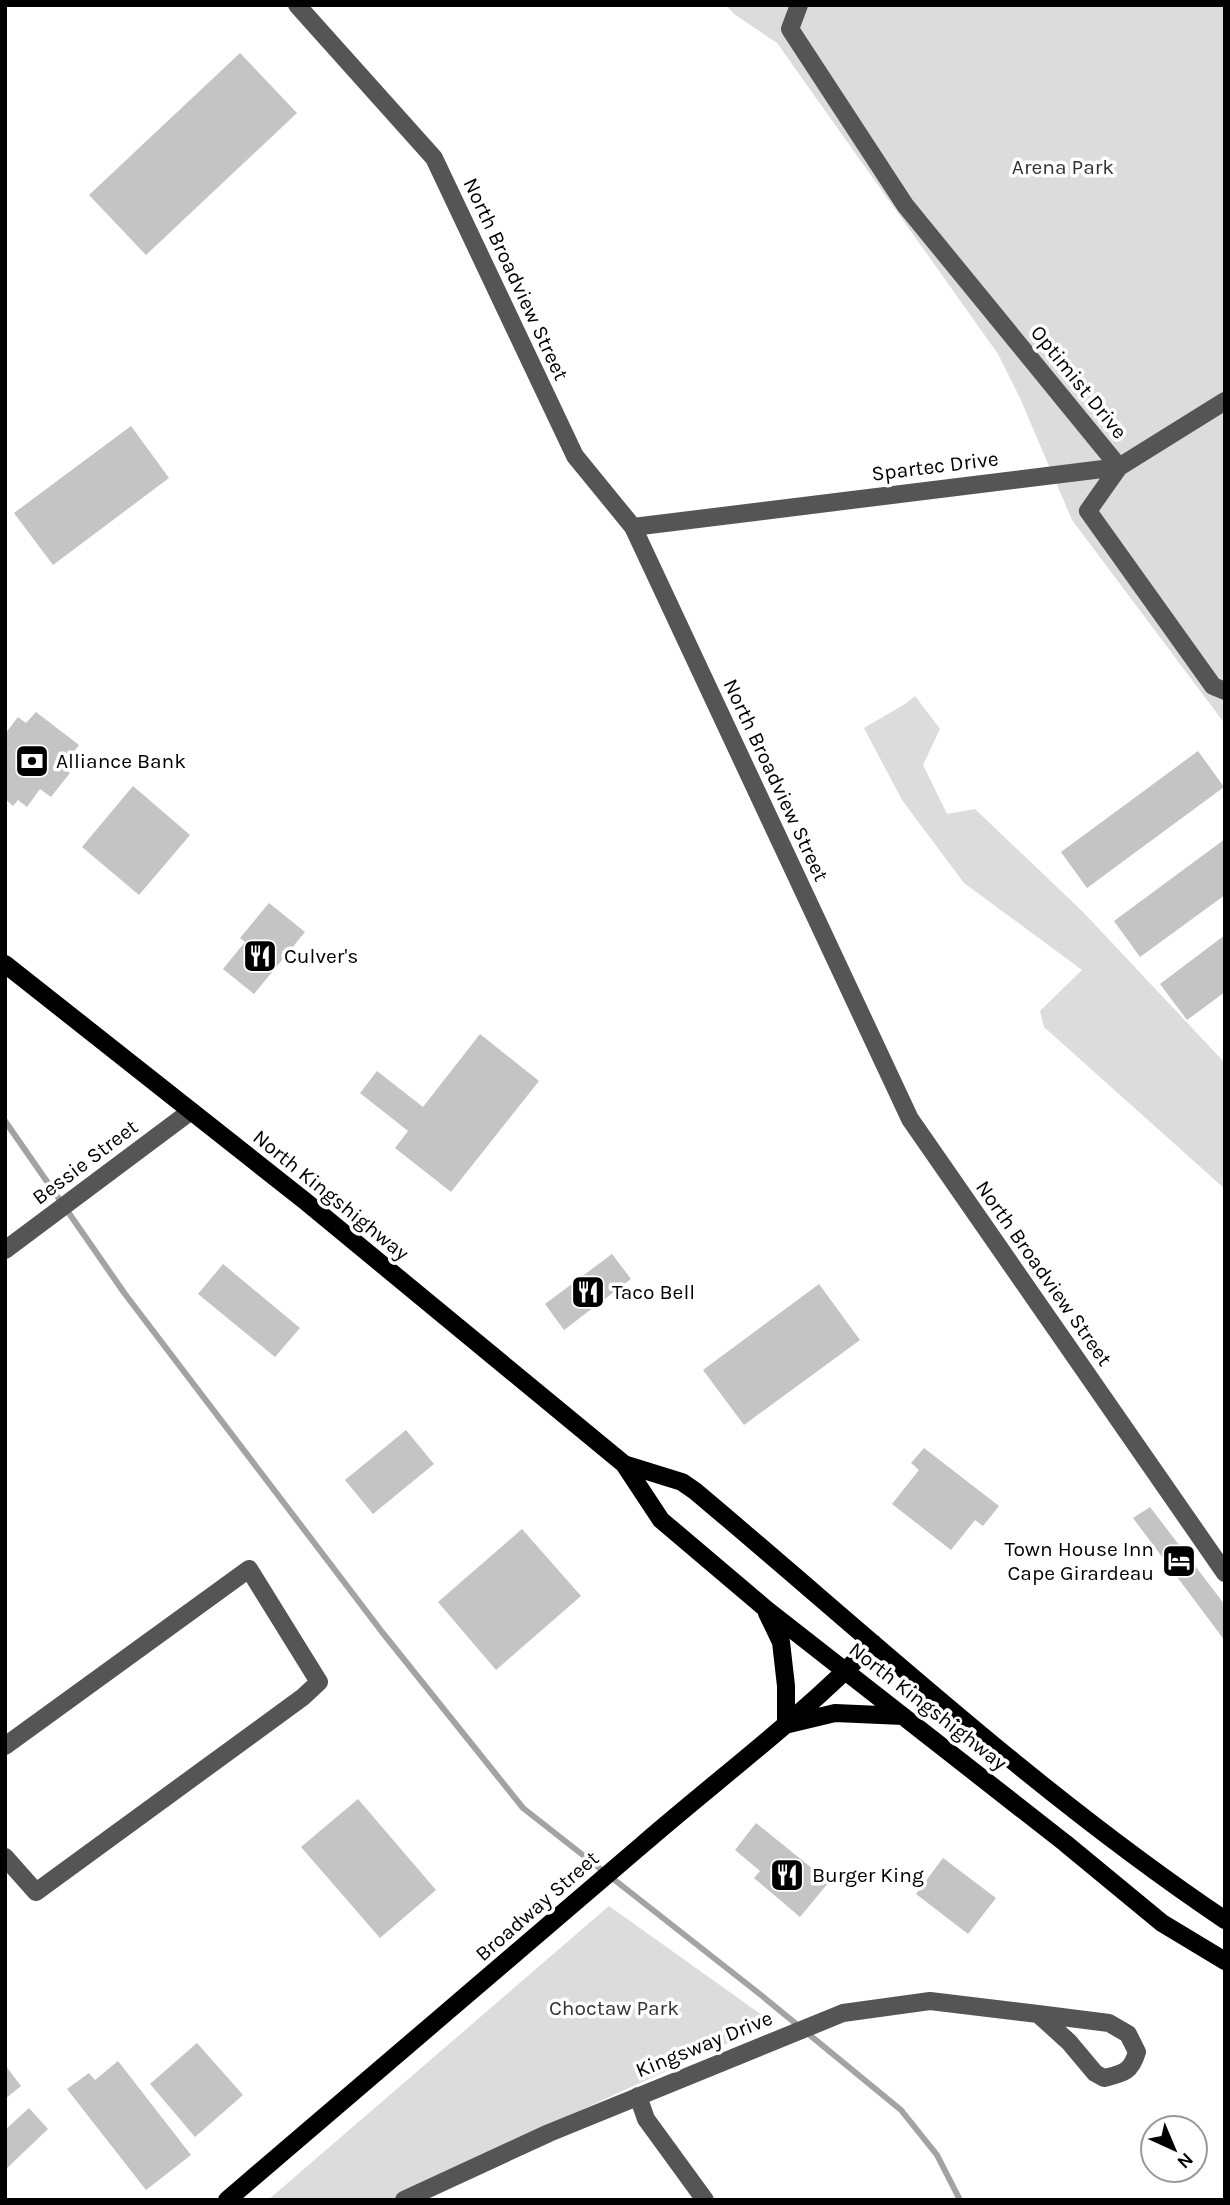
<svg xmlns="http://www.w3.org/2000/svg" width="1230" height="2205" font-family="Karla,sans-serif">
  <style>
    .green { fill: #dcdcdc }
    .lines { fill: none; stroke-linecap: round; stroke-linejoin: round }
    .stream { stroke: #a3a3a3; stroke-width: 6 }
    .building { fill: #c4c4c4 }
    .minor { stroke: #555; stroke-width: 18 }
    .major { stroke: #000; stroke-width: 18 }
    .labels { text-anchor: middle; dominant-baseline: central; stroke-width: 7; stroke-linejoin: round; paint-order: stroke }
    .park-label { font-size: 21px; fill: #333; stroke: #fff }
    .street-label { font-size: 21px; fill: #000; stroke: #fff }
    .poi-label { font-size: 21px; fill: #000; stroke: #fff; text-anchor: start }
  </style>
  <rect width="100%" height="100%" fill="#fff"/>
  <!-- green -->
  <path class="green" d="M726 5H1225V724L1072 520 1020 398 998 354 777 43 734 14Z
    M915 696 940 729 923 765 947 814 975 809 1083 912 1225 1063V1189L1044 1027 1040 1011 1082 970 964 883 902 800 864 728 905 704Z
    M609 1906 773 2023 620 2092 391 2200H268Z"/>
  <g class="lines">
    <!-- stream -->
    <path class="stream" d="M5 1121 125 1294 382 1632 523 1808 761 1995 901 2110 937 2155 960 2200"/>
  </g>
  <!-- building -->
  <path class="building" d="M240 53 297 113 146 255 89 195Z
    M131 426 169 478 53 565 14 513Z
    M36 712 79 745 62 767 70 773 51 797 40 789 27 807 18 800 13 806 5 799V734L18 717 26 723Z
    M1198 751 1224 787 1087 888 1061 852Z
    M133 786 190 835 139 895 82 847Z
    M1225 839V895L1140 957 1114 921Z
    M269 903 305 932 254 994 223 969 245 942 240 938Z
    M1225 935V992L1187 1020 1160 984Z
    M480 1034 539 1081 451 1192 395 1148 408 1131 360 1093 377 1071 423 1107Z
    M612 1254 631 1279 564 1330 545 1304Z
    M223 1264 300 1328 275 1357 198 1294Z
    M819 1284 860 1340 744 1425 703 1370Z
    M406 1430 434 1464 373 1514 345 1480Z
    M924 1448 999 1506 983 1526 975 1520 951 1550 892 1504 919 1470 911 1463Z
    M1150 1507 1225 1605V1641L1133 1518Z
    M522 1529 581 1596 496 1670 438 1602Z
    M358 1799 436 1890 380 1938 301 1847Z
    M756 1823 829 1882 800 1917 754 1878 760 1871 735 1850Z
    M943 1858 996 1898 968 1934 916 1894Z
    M197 2043 243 2095 195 2137 150 2084Z
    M118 2061 191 2155 146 2190 67 2089 89 2073 95 2080Z
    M5 2065 21 2086 5 2099Z
    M29 2108 48 2129 5 2170V2130Z"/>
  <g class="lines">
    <!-- minor -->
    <path class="minor" d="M297 5 434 158 575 456 633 527 910 1119 1225 1573
      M799 5 790 29 905 205 1119 467 1088 511 1213 686 1225 691
      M633 527 1119 467 1225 401
      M5 1250 191 1111
      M5 1746 249 1569 319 1682 303 1697 36 1892 5 1857
      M638 2096 646 2119 705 2200
      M404 2200 549 2133 843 2013 930 2001 1038 2014 1069 2042 1095 2073 1104 2078C1124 2073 1131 2072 1137 2052L1128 2034 1109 2023 1038 2014"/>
    <!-- major -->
    <path class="major" d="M5 964 305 1201 624 1464 661 1520 766 1609 1065 1843 1162 1923 1225 1961
      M624 1464 682 1482 695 1491C869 1637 1036 1793 1225 1920
      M767 1613 781 1642 786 1686V1725
      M789 1724 835 1713 903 1716
      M227 2200C365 2081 504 1964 642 1845 719 1778 802 1717 873 1643"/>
  </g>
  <!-- icons -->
  <defs>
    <g id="bank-square" transform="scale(1.75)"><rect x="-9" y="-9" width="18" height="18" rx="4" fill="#000" stroke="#fff"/><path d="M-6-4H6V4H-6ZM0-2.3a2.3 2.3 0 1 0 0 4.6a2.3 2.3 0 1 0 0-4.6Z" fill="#fff"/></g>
    <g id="restaurant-square" transform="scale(1.75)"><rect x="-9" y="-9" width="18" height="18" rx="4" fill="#000" stroke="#fff"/><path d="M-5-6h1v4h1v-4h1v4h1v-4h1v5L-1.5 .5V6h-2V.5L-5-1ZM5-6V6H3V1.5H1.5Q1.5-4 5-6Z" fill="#fff"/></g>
    <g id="hotel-square" transform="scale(1.75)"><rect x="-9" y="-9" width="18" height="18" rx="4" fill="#000" stroke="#fff"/><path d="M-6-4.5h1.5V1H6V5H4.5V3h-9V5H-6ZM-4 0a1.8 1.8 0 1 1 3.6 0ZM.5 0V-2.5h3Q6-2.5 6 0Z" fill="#fff"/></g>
  </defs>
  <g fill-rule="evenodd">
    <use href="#bank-square" x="32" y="761"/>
    <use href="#restaurant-square" x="260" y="956"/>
    <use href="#restaurant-square" x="588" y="1292"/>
    <use href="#hotel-square" x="1179" y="1561"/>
    <use href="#restaurant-square" x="787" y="1875"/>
  </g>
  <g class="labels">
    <!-- park labels -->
    <g class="park-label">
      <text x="1063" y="167">Arena Park</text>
      <text x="614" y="2008">Choctaw Park</text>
    </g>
    <!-- street labels -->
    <g class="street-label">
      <text transform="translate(516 279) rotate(65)">North Broadview Street</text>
      <text transform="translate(1079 382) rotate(51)">Optimist Drive</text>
      <text transform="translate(935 466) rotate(-7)">Spartec Drive</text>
      <text transform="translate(776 780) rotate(65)">North Broadview Street</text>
      <text transform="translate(85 1162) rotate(-37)">Bessie Street</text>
      <text transform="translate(331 1195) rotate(39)">North Kingshighway</text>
      <text transform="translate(1044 1273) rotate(55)">North Broadview Street</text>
      <text transform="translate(928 1706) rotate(38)">North Kingshighway</text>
      <text transform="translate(537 1906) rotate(-41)">Broadway Street</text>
      <text transform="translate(704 2044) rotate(-22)">Kingsway Drive</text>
    </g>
    <!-- poi labels -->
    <g class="poi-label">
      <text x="56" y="761">Alliance Bank</text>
      <text x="284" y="956">Culver's</text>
      <text x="612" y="1292">Taco Bell</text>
      <text x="1154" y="1549" text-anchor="end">Town House Inn<tspan x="1154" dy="24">Cape Girardeau</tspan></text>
      <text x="812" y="1875">Burger King</text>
    </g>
  </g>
  <!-- border -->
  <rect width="1230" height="2205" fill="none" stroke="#000000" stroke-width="14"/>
  <!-- north arrow -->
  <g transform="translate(1174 2149) rotate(136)"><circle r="33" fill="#ffffff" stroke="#999999" stroke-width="2"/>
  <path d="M0-5L12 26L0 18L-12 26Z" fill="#000000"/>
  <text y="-10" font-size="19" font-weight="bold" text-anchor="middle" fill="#000000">N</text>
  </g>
</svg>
